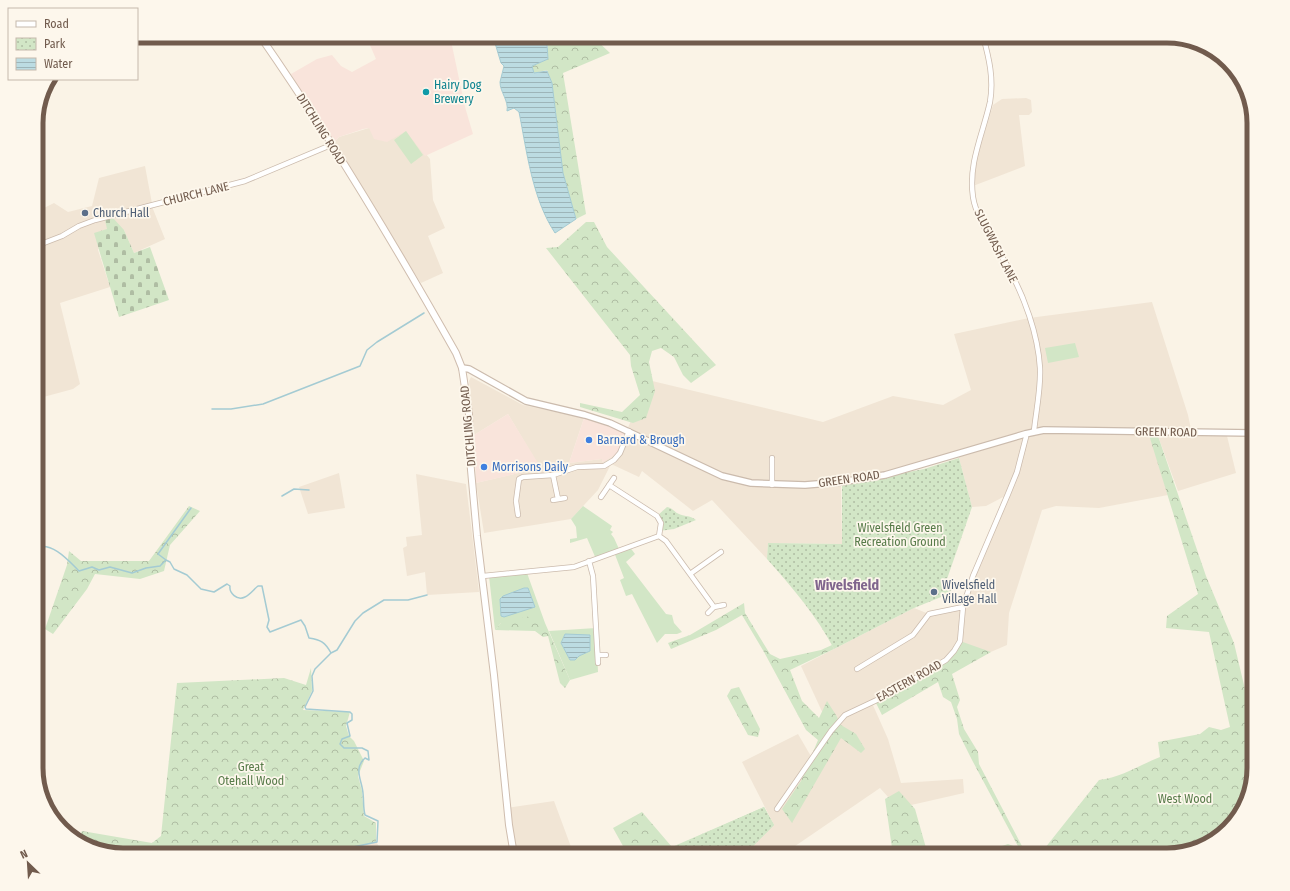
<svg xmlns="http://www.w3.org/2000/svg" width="1290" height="891" font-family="'Fira Sans Condensed',sans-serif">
<defs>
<pattern id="forest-crowns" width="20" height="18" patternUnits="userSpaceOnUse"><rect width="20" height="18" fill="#d2e6c6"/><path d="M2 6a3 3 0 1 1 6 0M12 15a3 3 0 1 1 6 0" fill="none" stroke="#afbda3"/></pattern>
<pattern id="cemetery-stones" width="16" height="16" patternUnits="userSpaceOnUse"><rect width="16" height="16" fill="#d2e6c6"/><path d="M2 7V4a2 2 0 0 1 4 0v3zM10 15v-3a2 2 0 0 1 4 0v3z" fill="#afbda3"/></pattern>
<pattern id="park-dots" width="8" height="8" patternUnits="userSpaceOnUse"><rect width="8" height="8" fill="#d2e6c6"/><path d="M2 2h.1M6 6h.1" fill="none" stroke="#afbda3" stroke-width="1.8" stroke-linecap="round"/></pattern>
<pattern id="water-rules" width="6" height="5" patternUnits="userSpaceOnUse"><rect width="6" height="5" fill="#bcdce2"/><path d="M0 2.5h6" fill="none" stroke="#9db5b9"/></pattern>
</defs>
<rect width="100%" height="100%" fill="#faf3e6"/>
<!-- residential -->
<path fill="#f1e5d5" d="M 1026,98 L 1031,100 L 1032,112 L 1029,115 L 1019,115 L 1025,166 L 973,186 L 975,164 L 993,105 L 1002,99 Z
M 369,128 L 407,131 L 430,159 L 433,200 L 445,228 L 428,236 L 443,273 L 421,283 L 331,145 L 339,137 Z
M 145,166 L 153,209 L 165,239 L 134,253 L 124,230 L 107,229 L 98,250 L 110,287 L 60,303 L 80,384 L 73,389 L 36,399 L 36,212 L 54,203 L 68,212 L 92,206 L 99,178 Z
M 1152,302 L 1188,415 L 1192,434 L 1227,436 L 1236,473 L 1178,491 L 1158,436 L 1150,435 L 1168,495 L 1099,508 L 1056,506 L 1042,510 L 1009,613 L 1007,645 L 872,703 L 888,739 L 901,783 L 963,779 L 964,793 L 898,808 L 880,788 L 782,855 L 749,855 L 752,847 L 774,825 L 742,762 L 798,734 L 812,758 L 831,731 L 801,666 L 914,608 L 929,614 L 963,607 L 1007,495 L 986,506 L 972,507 L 958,454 L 898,472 L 841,483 L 842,544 L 768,543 L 767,559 L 712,500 L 693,511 L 642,471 L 639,477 L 611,464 L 598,490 L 571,519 L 484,533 L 476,483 L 540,468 L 508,414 L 474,435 L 469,381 L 471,377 L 523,405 L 584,418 L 569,463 L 602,459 L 602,462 L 617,454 L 648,380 L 823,422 L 893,396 L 943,405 L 971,390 L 954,334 L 1029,318 Z
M 339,473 L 345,508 L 308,514 L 299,487 Z
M 416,474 L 466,484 L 479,592 L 427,595 L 425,572 L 407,576 L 403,548 L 407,546 L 406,537 L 422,535 Z
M 554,801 L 574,855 L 514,855 L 507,808 Z
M 376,842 L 385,855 L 351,855 L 351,849 Z"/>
<!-- commercial -->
<path fill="#f9e4db" d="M 366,36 L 450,36 L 465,107 L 473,134 L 425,156 L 406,131 L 387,142 L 374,139 L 369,128 L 363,129 L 339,137 L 331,145 L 291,74 L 317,59 L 332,55 L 341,66 L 352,72 L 376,59 Z
M 508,414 L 541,468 L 476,483 L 474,435 Z
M 584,418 L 625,432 L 617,454 L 605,461 L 602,462 L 602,459 L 569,463 Z"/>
<!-- green -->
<path fill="#d2e6c6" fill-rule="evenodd" d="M 406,131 L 423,155 L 411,164 L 394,140 Z
M 1075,343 L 1079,357 L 1048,363 L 1045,348 Z
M 583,506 L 612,526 L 610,530 L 613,532 L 611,534 L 614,538 L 619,549 L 629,546 L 635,554 L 626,562 L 666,614 L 672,615 L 674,623 L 682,632 L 677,634 L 665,634 L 657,643 L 632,594 L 626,596 L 620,580 L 624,578 L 614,552 L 596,559 L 587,538 L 570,543 L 570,539 L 577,538 L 576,527 L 571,519 Z
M 527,573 L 545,623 L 501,623 L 495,630 L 489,576 Z
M 596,628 L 598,672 L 570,680 L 549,631 ZM 565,634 L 590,651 L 579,656 L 575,660 L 570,660 L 561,643 Z"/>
<!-- forest -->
<path fill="url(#forest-crowns)" d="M 545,36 L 592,36 L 610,53 L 563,73 L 586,214 L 576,219 L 563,173 L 552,83 L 547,70 L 534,73 L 532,66 L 548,59 L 548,40 Z
M 586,222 L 594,222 L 607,247 L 716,365 L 691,383 L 683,375 L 674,357 L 661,348 L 652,351 L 649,362 L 655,391 L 646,418 L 633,423 L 580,407 L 580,403 L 622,412 L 640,395 L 631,366 L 630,355 L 546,248 L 558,247 Z
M 1149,435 L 1158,436 L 1206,576 L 1234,643 L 1254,727 L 1254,768 L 1239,816 L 1210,843 L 1167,855 L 987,855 L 996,848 L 1008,844 L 1019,848 L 972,760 L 959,734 L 957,719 L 951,702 L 943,697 L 938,682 L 882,715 L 875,701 L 946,660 L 960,641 L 991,652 L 952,674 L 960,700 L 957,707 L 964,729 L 978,752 L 979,764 L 1023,848 L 1029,847 L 1041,853 L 1099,780 C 1120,778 1140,765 1160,757 L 1158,742 L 1200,734 L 1209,727 L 1221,730 L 1230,727 L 1209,632 L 1166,628 L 1167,616 L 1198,594 Z
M 189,506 L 200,511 L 170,545 L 164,571 L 140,579 L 95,574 L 87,589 L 53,634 L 45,629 L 67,565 L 69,551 L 81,561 L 149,561 Z
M 744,603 L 745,613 L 770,654 L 780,659 L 821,650 L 832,645 L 834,649 L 790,670 L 802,701 L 819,718 L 827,701 L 836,715 L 841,725 L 856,734 L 865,749 L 861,753 L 841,738 L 792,823 L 782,809 L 801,781 L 818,740 L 806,730 L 764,652 L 742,615 L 716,630 L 671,649 L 668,643 L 690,635 Z
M 535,615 L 539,622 L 545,623 L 570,680 L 565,688 L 560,683 L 548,636 L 543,637 L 535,631 L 495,630 L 501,623 Z
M 311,668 L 312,691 L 303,710 L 350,712 L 346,726 L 349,736 L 354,741 L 364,761 L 358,776 L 362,791 L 364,816 L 376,823 L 376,842 L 351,849 L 351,855 L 124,855 L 77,841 L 82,831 L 152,843 L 161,836 L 177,683 L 284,678 L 306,685 Z
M 739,687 L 760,729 L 758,737 L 748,735 L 727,696 L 731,689 Z
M 899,791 L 915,809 L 928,855 L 893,855 L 885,799 Z
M 764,807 L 774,825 L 752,847 L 749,855 L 628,855 L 613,828 L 642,812 L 672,847 Z"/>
<!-- cemetery -->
<path fill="url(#cemetery-stones)" d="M 113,218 L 124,230 L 134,253 L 150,247 L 169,300 L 119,317 L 94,233 L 107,229 L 105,220 Z"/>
<!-- park -->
<path fill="url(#park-dots)" d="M 959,458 L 972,507 L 947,579 L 953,589 L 946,595 L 914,608 L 834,649 C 817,616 791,586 767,559 L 768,543 L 842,544 L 842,485 L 924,469 Z
M 667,507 C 673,508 674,512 679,514 C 686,517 690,515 696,520 L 674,529 L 659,531 L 661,523 L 657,516 Z
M 764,807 L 774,825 L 752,847 L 749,855 L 656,855 Z"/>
<!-- water -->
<path fill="url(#water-rules)" stroke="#a4cbd3" d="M 496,36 L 542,36 L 547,44 L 548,59 L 532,66 L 534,73 L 547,71 L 552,83 L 563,173 L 576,219 L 555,233 C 532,198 527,152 519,112 L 514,108 L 507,111 C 509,101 500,92 500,82 C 501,77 503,71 504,66 L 501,63 L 495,43 Z
M 524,588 L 528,588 L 535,607 L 504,617 L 501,616 L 500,599 L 503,596 Z
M 565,634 L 590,635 L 590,651 L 579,656 L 575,660 L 570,660 L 561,643 Z"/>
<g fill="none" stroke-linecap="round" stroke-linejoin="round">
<!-- stream -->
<path stroke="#a4cbd3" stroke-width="1.5" d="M 212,409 L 231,409 L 263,404 L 360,366 L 367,350 L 377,342 L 424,313
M 282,496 L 294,489 L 309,490
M 36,548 C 52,541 69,561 79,571 L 92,567 L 99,570 L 110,567 L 132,573 L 146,568 L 160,566 L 166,560 L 170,562 L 174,569 L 187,575 L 201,589 L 214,592 L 227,584 L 230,586 C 229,593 237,601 245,597 C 250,595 254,589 258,586 L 262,586 L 269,620 L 267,627 L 270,632 L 301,620 L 305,626 L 309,638 C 321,640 325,642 331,653
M 166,560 L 158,554 L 191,508
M 1025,850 L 1030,855
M 352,855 L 351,849 L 353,847 L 377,842 L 378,821 L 365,815 C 363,808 364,801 363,793 C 362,780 353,769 365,758 L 369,760 L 368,751 L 362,748 L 344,748 L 340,744 L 342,739 L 350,736 L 347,723 L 352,720 L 352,714 L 350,712 L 306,709 L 305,707 L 313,691 L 312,676 L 315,669 L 331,653 L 337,650 L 355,621 L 363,613 L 384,600 L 408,600 L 427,595"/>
<!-- minor casing -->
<g stroke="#cbbbad" stroke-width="6">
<path id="minor" d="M 983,36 C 989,58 994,79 990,102 C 983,134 968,163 973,197 C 976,219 997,247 1008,267 C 1024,296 1038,334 1040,368 C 1041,389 1036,411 1034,431
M 36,246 L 62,236 L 79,226 L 95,220 L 245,181 L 331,145
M 772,458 L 772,485
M 553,475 L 558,499
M 609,485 L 657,516 L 661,523 L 659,536 L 666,541 L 714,607
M 601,497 L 614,478
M 553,500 L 565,498
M 518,515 L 516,501 L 519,479 L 523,477 L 553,475 L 577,467 L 604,466 L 614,460 L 620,453 L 629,431
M 589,561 L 593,576 L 598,663
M 690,574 L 721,552
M 483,576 L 574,567 L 659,536
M 708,613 L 714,607 L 724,605
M 598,655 L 606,655
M 857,669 L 913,635 L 929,614 L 963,607
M 777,809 L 831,731 L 845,715 L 879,699 L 926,672 L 946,660 L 954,651 L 960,641 L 963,607 L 973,576 L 1008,494 L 1017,472 L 1026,437 L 1025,434"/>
</g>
<!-- tertiary casing -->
<g stroke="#cbbbad" stroke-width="8">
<path id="tertiary" d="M 462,368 L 469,369 L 526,401 L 585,415 L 610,423 L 722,476 L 751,483 L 805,485 L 841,482 L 885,475 L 1025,434 L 1044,430 L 1254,433"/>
</g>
<!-- secondary casing -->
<g stroke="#cfbdae" stroke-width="8">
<path id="secondary" d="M 260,36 C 331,138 395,245 456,353 L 462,368 L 469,414 L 470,459 L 477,536 L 494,675 L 509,825 L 514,855"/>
</g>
<!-- minor -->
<use href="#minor" stroke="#fff" stroke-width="4.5"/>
<!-- tertiary -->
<use href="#tertiary" stroke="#fff" stroke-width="5.5"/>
<!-- secondary -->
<use href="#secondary" stroke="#fff" stroke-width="6"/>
</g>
<!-- markers -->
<circle fill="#0f9aa8" stroke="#fdf7ec" stroke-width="1.5" cx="426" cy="92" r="4"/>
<g fill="#5c6f8a" stroke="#fdf7ec" stroke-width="1.5">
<circle cx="85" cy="213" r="4"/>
<circle cx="934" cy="592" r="4"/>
</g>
<g fill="#3f7fe0" stroke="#fdf7ec" stroke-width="1.5">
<circle cx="589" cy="440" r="4"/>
<circle cx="484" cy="467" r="4"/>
</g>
<g text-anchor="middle" stroke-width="3.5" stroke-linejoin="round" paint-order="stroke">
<!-- culture labels -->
<g font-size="12" fill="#0d838f" stroke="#fdf7ec" text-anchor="start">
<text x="434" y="89">Hairy Dog<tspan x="434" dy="14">Brewery</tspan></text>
</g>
<!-- street labels -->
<g font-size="12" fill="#715b4d" stroke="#fdf7ec">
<text transform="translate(321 129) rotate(58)" y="4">DITCHLING ROAD</text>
<text transform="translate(196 194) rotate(-14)" y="4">CHURCH LANE</text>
<text transform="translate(996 246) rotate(63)" y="4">SLUGWASH LANE</text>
<text transform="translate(468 426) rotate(-95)" y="4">DITCHLING ROAD</text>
<text transform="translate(1166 432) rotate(1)" y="4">GREEN ROAD</text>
<text transform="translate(849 479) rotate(-8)" y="4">GREEN ROAD</text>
<text transform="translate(909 681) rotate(-29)" y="4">EASTERN ROAD</text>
</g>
<!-- service labels -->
<g font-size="12" fill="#4e5e75" stroke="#fdf7ec" text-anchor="start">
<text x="93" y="217">Church Hall</text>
<text x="942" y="589">Wivelsfield<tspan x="942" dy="14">Village Hall</tspan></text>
</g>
<!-- shop labels -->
<g font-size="12" fill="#366cbe" stroke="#fdf7ec" text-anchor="start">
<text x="597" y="444">Barnard &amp; Brough</text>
<text x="492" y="471">Morrisons Daily</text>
</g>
<!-- park labels -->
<g font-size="12" fill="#577b49" stroke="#fdf7ec">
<text x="900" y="532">Wivelsfield Green<tspan x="900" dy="14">Recreation Ground</tspan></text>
<text x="251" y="771">Great<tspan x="251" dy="14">Otehall Wood</tspan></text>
<text x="1185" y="803">West Wood</text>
</g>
<!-- quarter labels -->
<g font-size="14" font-weight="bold" fill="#80658d" stroke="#fdf7ec">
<text x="847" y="590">Wivelsfield</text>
</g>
</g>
<!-- crop -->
<path d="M0 0H1290V891H0ZM123 43H1167A80 80 0 0 1 1247 123V768A80 80 0 0 1 1167 848H123A80 80 0 0 1 43 768V123A80 80 0 0 1 123 43Z" fill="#fdf7ec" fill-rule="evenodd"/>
<path fill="none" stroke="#715b4d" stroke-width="5" d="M123 43H1167A80 80 0 0 1 1247 123V768A80 80 0 0 1 1167 848H123A80 80 0 0 1 43 768V123A80 80 0 0 1 123 43Z"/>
<!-- legend -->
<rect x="8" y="8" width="130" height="72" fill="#fdf7ec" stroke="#c5b9ac"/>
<rect x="16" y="21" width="20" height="6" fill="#ffffff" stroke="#c5b9ac"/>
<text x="44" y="28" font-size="12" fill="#715b4d">Road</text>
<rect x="16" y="38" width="20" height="12" fill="url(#park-dots)" stroke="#c5b9ac"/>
<text x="44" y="48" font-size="12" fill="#715b4d">Park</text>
<rect x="16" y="58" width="20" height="12" fill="url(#water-rules)" stroke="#c5b9ac"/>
<text x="44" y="68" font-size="12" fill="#715b4d">Water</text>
<!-- north arrow -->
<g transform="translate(28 863) rotate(335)" stroke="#fdf7ec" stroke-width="3" paint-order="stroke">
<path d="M0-3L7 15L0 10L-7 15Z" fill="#715b4d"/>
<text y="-6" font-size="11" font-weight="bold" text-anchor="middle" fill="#715b4d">N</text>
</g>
</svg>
